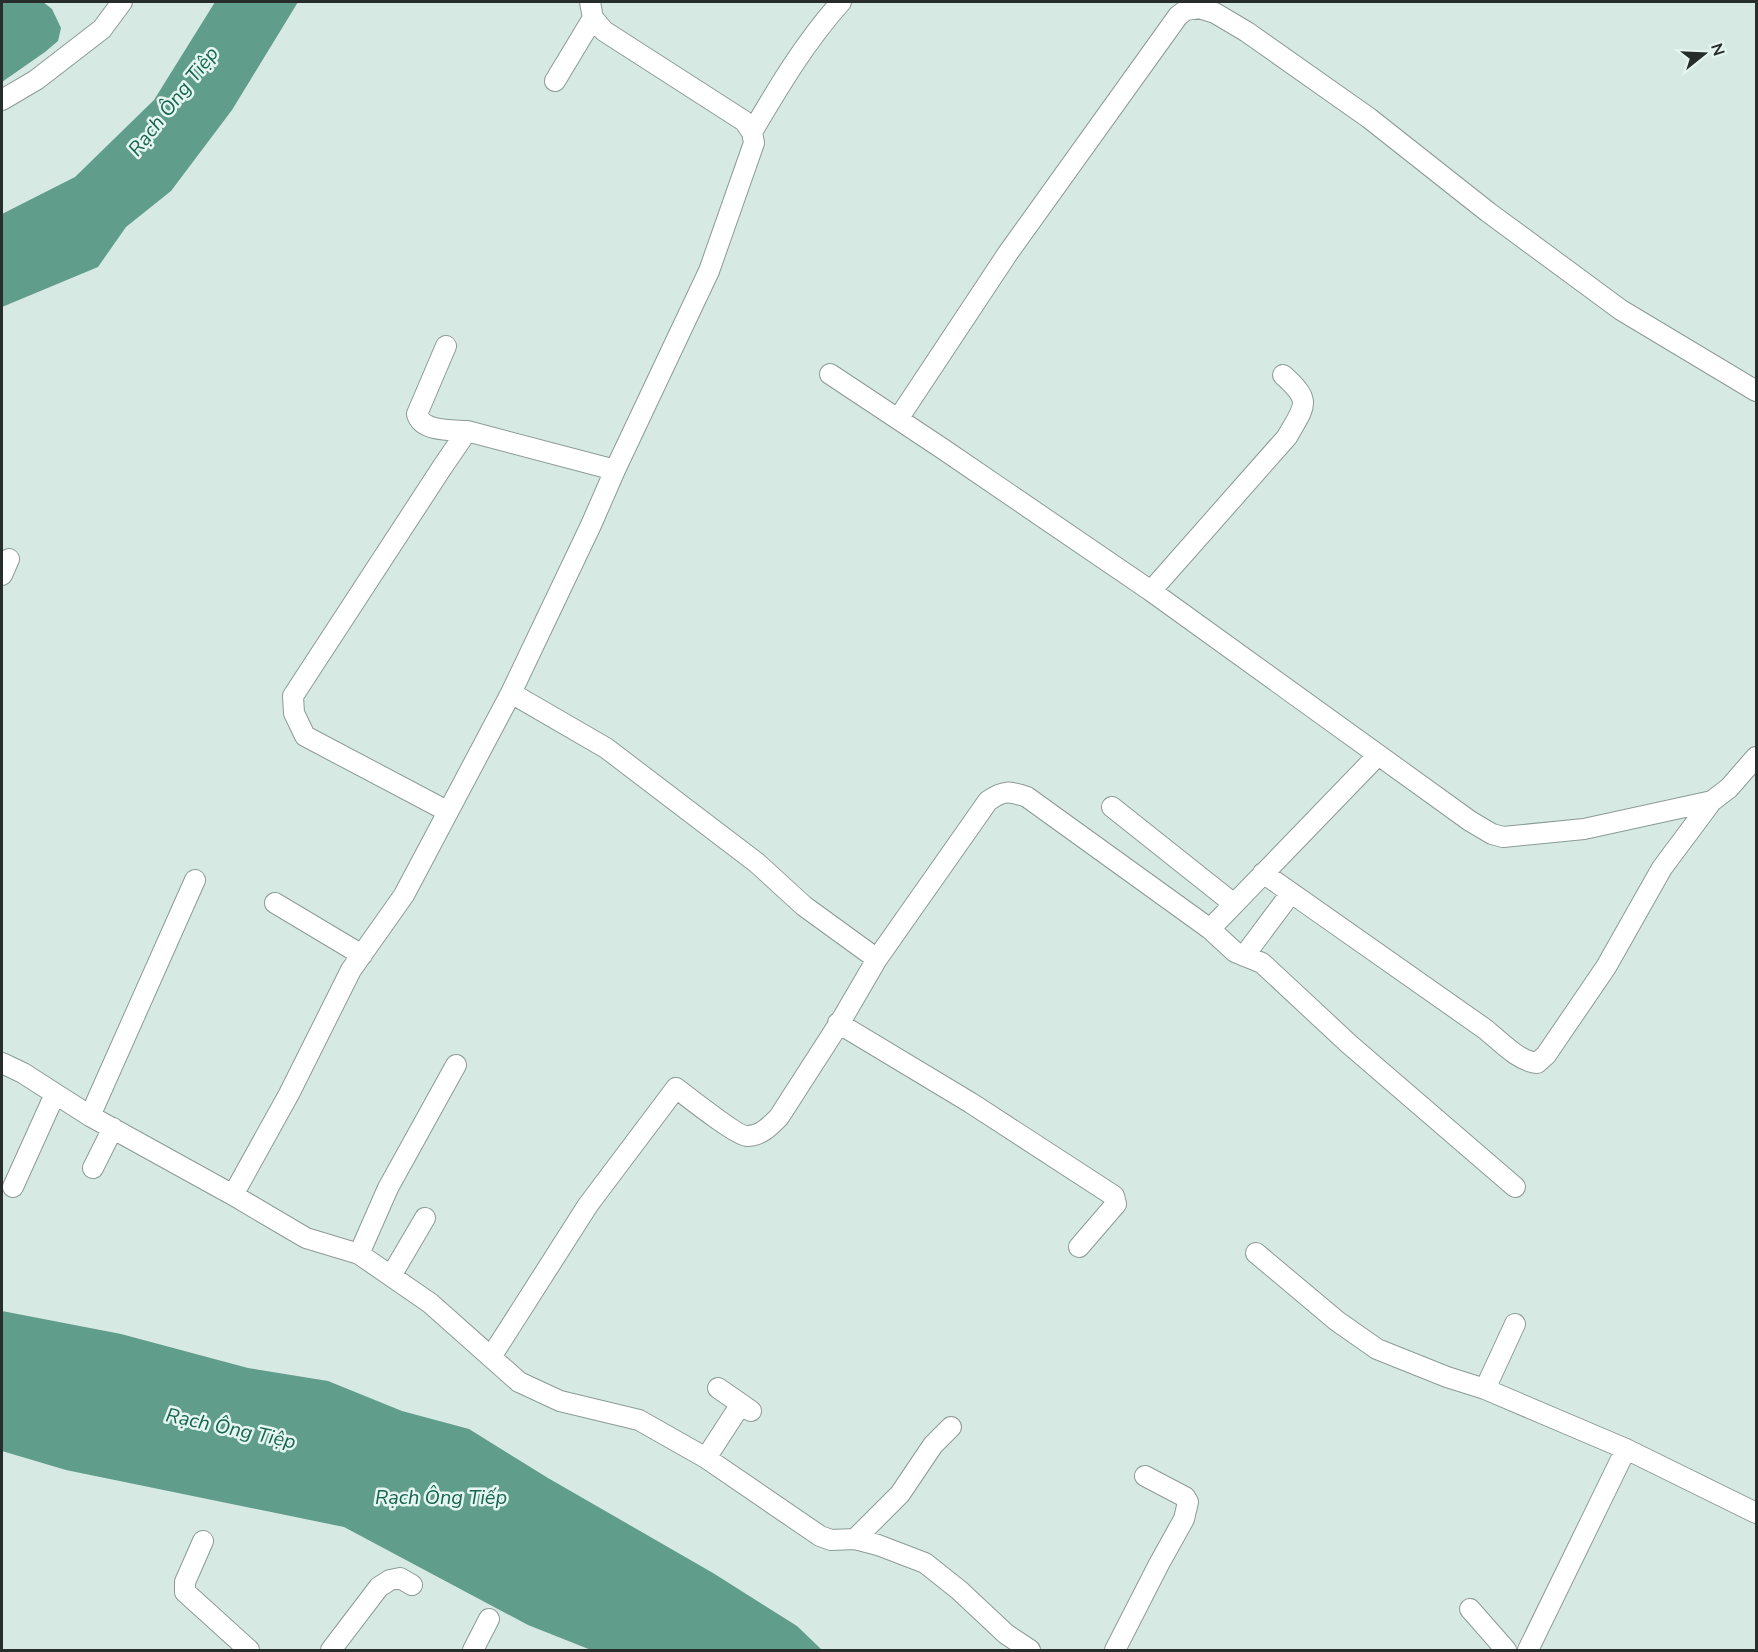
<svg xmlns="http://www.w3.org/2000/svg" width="1758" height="1652" font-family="'Nunito Sans',sans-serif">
<rect width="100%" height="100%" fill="#d7e9e3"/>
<!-- water -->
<path fill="#609d8a" d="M 2,2 L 43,2 L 52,9 L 61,28 L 58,41 L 45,52 L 2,82 Z
M 215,2 L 298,2 L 232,110 L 171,191 L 126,227 L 98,267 L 2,307 L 2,214 L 75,177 L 154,100 Z
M 2,1311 L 121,1334 L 248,1368 L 328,1381 L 402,1411 L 469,1429 L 548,1478 L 713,1573 L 797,1626 L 822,1650 L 591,1650 L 528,1625 L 344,1527 L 66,1470 L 2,1451 Z"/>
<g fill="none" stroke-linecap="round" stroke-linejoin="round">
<!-- minor casing -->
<g stroke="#8b9b95" stroke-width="22">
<path id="minor" d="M 555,81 L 593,18
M 2,100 L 36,80 L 102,29 L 122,2
M 752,132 C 779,86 806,41 841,2
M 446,346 L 417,414 C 422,432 451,430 467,431
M 830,374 L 943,449 L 1151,591 L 1470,821 L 1492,834 L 1503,837 L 1584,829 L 1712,801
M 898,419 L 1008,253 L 1178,16 L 1186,10 L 1199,8 L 1215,13 L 1247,32 L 1369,118 L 1488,212 L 1621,310 L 1756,391
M 2,575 L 9,559
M 1151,591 L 1287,437 C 1305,405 1313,402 1283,375
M 511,693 L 606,748 L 757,863 L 804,906 L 877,959
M 1112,807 L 1234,904
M 447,811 L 305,736 L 294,713 L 293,696 L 443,466 L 467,431 L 615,470
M 1263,873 L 1485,1029 C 1500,1041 1518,1061 1537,1063 L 1546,1055 L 1606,967 L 1662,868 L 1712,801 L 1729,788 L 1756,757
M 275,903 L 362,955
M 1210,929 L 1378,755
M 1244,956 L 1291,893
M 838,1023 L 971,1103 L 1114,1196 L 1116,1204 L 1079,1247
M 2,1063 L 23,1073 L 90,1116 L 233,1195 L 306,1238 L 359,1254 L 430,1303 L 519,1382 L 560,1401 L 639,1420 L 706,1458 L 820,1536 L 831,1540 L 855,1539 L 878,1545 L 925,1563 L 959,1590 L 1006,1634 L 1030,1650
M 90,1116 L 195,880
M 93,1168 L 113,1128
M 13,1187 L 55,1094
M 233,1195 L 289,1094 L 351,970 L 404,895 L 511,693 L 591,525 L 615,470 L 709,271 L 754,143 L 752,132 L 744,121 L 604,31 L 593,18 L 590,2
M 1256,1253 L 1337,1321 L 1377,1349 L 1447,1377 L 1485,1389 L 1626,1449
M 359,1254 L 388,1188 L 456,1065
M 391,1276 L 425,1218
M 491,1357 L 588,1205 L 676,1088 C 688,1097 737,1136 747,1136 C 761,1136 770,1126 779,1117 L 842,1019 L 877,959 L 988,801 C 1004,790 1009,791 1027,797 L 1210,929 L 1235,952 L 1262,963 L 1349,1044 L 1515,1187
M 718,1388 L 741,1404
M 1485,1389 L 1515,1324
M 706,1458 L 741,1404 L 751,1411
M 855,1539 L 900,1494 L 933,1445 L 951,1427
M 203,1541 L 185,1582 L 185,1592 L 249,1650
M 1470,1609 L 1506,1650
M 331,1650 L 379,1587 L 390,1580 L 400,1578 L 412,1585
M 473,1650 L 489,1619
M 1115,1650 L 1159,1564 L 1184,1519 L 1188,1502 L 1185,1497 L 1145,1476
M 1528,1650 L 1626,1449 L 1756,1513"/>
</g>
<!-- minor -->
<use href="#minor" stroke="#fff" stroke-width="20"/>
</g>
<g text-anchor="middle" stroke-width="5" stroke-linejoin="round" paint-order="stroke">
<!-- water labels -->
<g font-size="20" font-style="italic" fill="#166552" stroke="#e5f6f0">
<text transform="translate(173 101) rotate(-52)" y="7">Rạch Ông Tiệp</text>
<text transform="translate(231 1428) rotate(12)" y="7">Rạch Ông Tiệp</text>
<text x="441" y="1504">Rạch Ông Tiếp</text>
</g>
</g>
<!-- border -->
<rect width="1758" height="1652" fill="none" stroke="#262d2b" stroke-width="6"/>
<!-- north arrow -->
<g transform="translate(1704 54) rotate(72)" stroke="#e5f6f0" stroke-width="4.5" paint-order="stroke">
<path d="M0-4.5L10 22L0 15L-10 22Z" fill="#262d2b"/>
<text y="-9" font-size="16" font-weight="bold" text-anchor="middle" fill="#262d2b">N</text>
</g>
</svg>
